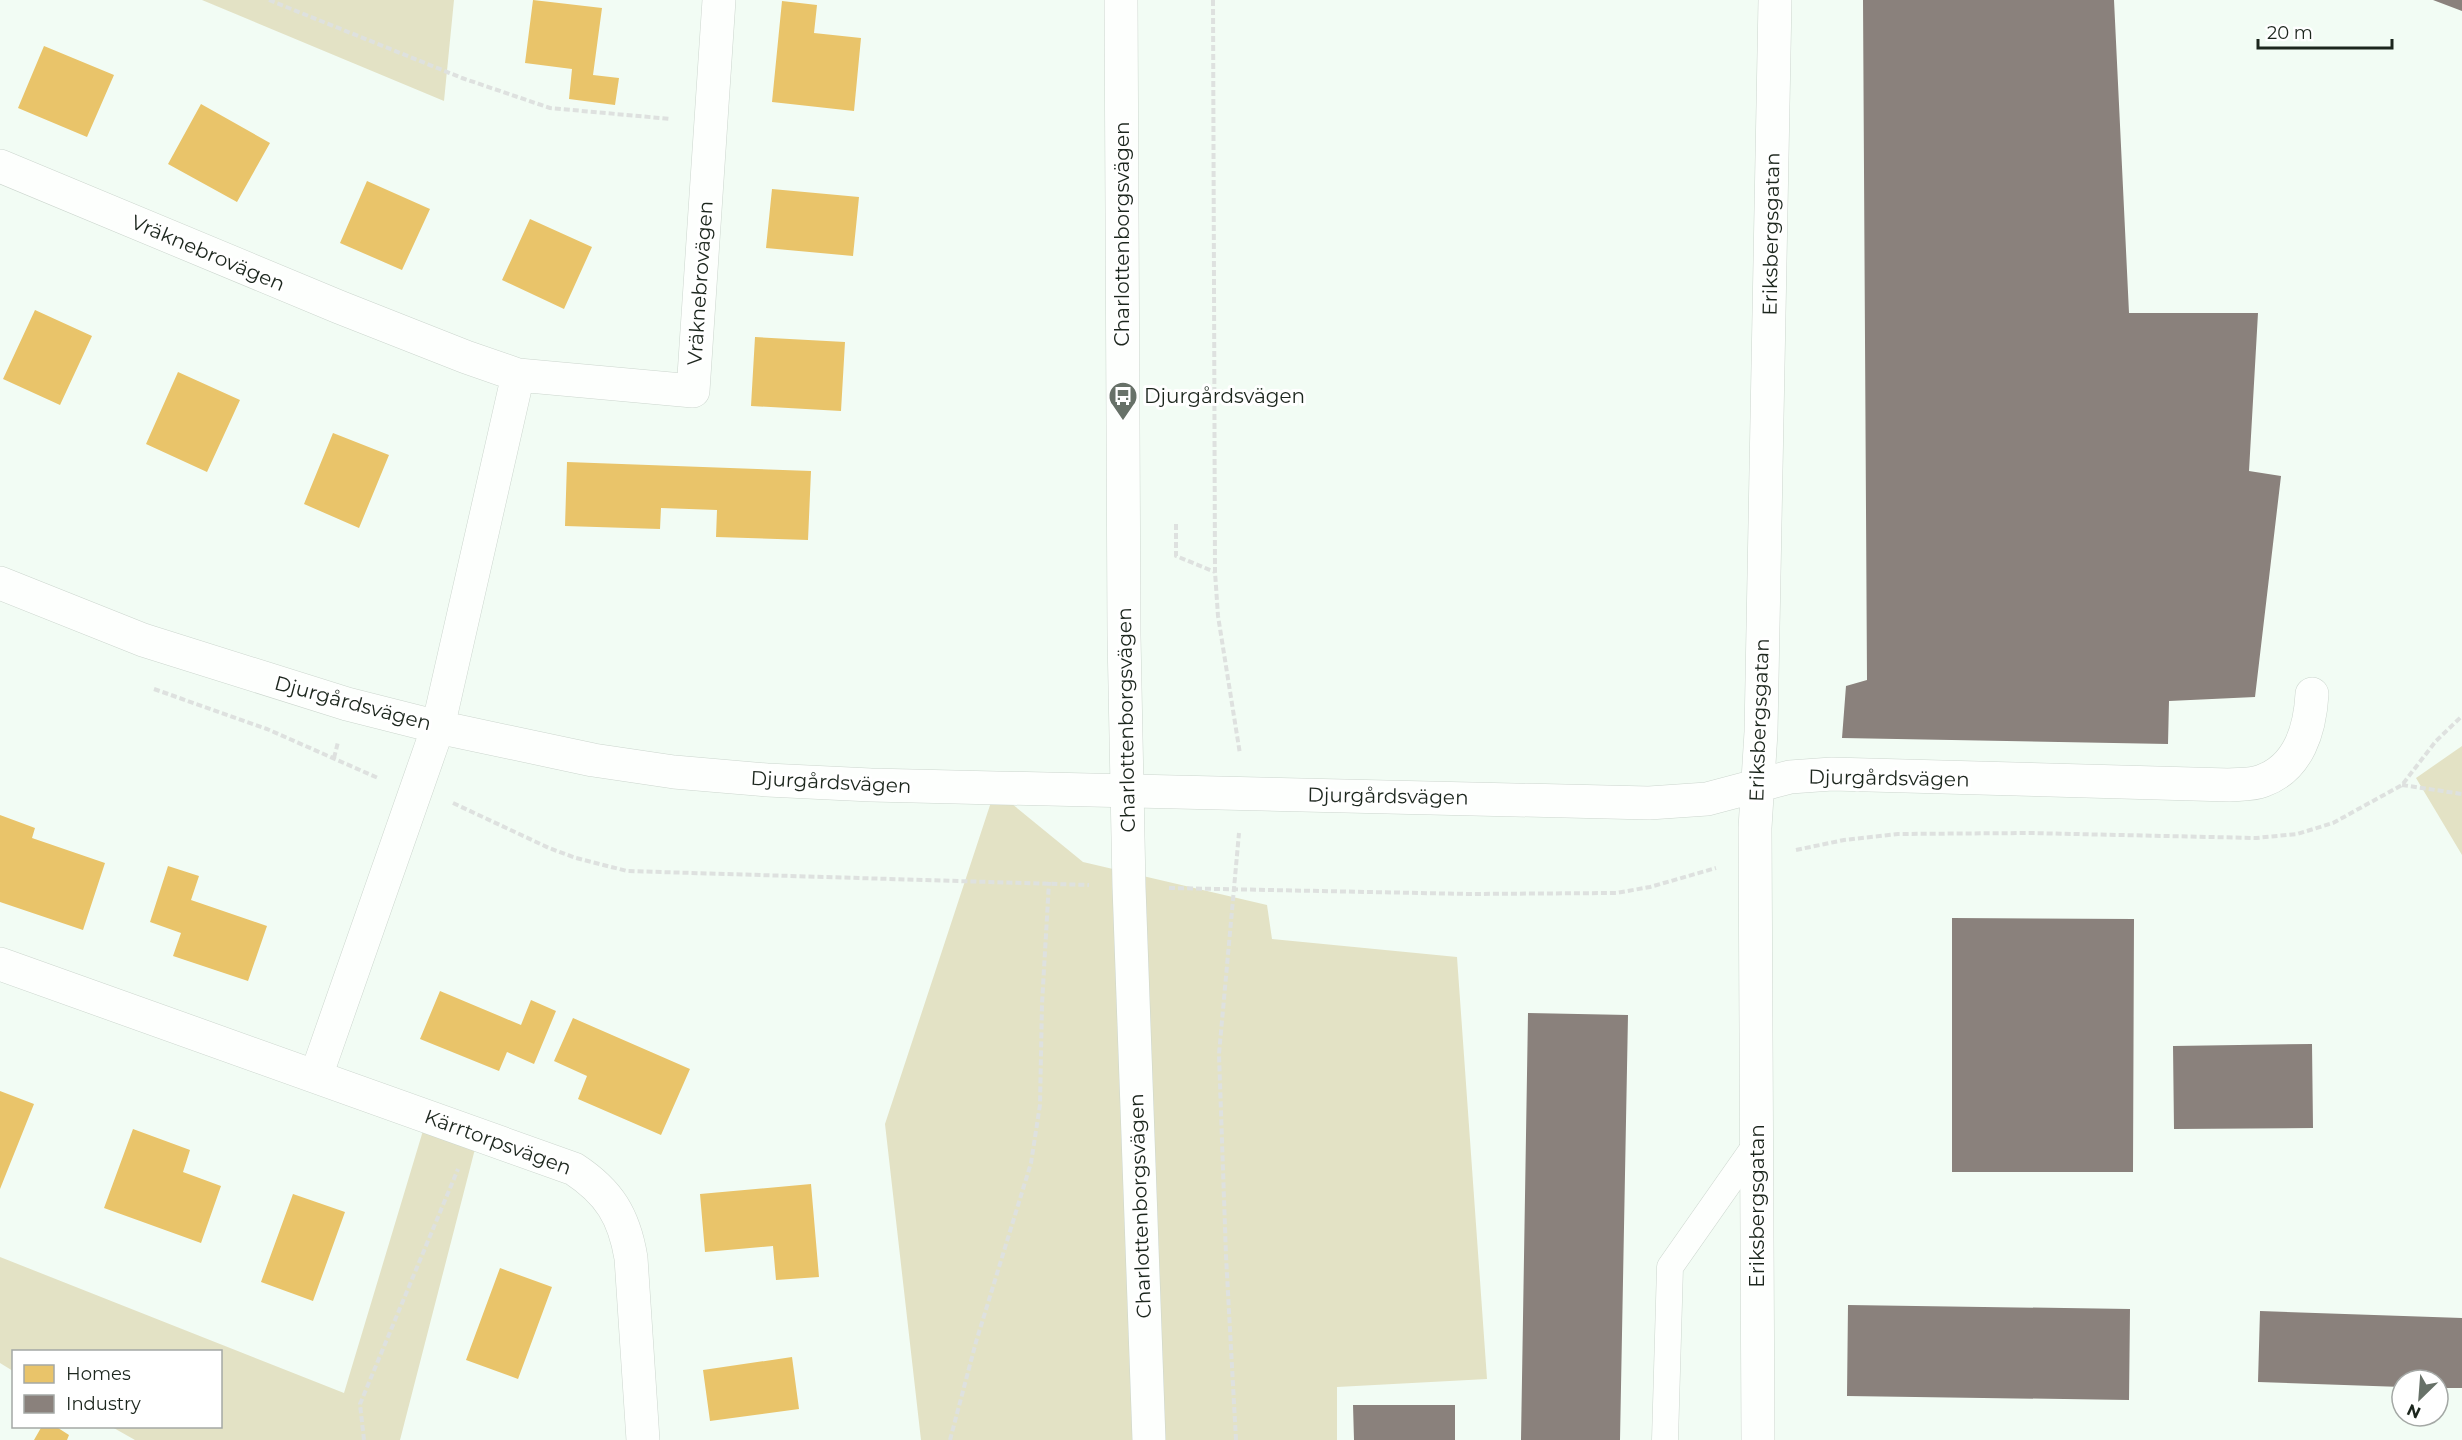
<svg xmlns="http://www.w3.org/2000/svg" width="2462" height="1440" font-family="Montserrat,sans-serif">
<rect width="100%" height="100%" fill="#f2fcf4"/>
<!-- green -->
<path fill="#e3e2c5" d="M 202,0 L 454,0 L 444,101 Z
M 2462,746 L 2462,855 L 2416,778 Z
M 995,790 L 1083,862 L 1267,905 L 1272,939 L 1457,957 L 1487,1379 L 1337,1387 L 1337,1440 L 921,1440 L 885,1124 Z
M 425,1124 L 476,1145 L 400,1440 L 135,1440 L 112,1427 L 220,1426 L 220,1352 L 14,1352 L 13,1371 L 0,1363 L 0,1257 L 344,1393 Z"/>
<!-- homes -->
<path fill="#e9c46a" d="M 533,0 L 602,8 L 593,75 L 619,78 L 615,105 L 569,99 L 572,69 L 525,63 Z
M 782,1 L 817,5 L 814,33 L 861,38 L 854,111 L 772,102 Z
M 44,46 L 114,75 L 87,137 L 18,108 Z
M 201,104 L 270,143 L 237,202 L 168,164 Z
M 367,181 L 430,209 L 402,270 L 340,243 Z
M 772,189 L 859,197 L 853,256 L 766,248 Z
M 530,219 L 592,247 L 564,309 L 502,280 Z
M 35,310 L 92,336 L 60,405 L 3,379 Z
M 755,337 L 845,342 L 841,411 L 751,406 Z
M 178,372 L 240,400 L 207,472 L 146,444 Z
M 333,433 L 389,455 L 359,528 L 304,504 Z
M 567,462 L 811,471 L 808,540 L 716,537 L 717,510 L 661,508 L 660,529 L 565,526 Z
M 0,815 L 35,828 L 32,838 L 105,863 L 83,930 L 0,902 Z
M 168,866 L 199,876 L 191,900 L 267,926 L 248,981 L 173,956 L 181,933 L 150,922 Z
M 440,991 L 521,1025 L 531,1000 L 556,1011 L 534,1064 L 507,1052 L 499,1071 L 420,1039 Z
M 573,1018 L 690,1069 L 661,1135 L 578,1099 L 587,1076 L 554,1061 Z
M 0,1091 L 34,1104 L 0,1189 Z
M 133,1129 L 190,1150 L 183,1172 L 221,1186 L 201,1243 L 104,1208 Z
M 811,1184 L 819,1277 L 776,1280 L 773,1246 L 705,1252 L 700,1194 Z
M 293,1194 L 345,1212 L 313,1301 L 261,1282 Z
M 500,1268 L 552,1287 L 518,1379 L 466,1360 Z
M 792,1357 L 799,1409 L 710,1421 L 703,1370 Z
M 42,1426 L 55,1426 L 69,1435 L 67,1440 L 34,1440 Z"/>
<!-- industry -->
<path fill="#8a817c" d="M 1863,0 L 2114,0 L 2129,313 L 2258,313 L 2249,471 L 2281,476 L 2255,697 L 2169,701 L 2168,744 L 1842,738 L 1846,686 L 1867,680 Z
M 2433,0 L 2462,0 L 2462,11 Z
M 1952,918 L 2134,919 L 2133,1172 L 1952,1172 Z
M 1528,1013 L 1628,1015 L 1620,1440 L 1521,1440 Z
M 2312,1044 L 2313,1128 L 2174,1129 L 2173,1046 Z
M 1848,1305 L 2130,1309 L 2129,1400 L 1847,1396 Z
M 2260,1311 L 2462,1318 L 2462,1388 L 2438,1388 L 2438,1380 L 2402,1380 L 2402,1387 L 2258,1382 Z
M 1353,1405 L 1455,1405 L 1455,1440 L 1354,1440 Z"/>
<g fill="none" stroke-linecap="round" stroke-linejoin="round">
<!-- service casing -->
<g stroke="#ccd6ce" stroke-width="27">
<path id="service" d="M 1665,1440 L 1670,1267 L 1757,1143"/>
</g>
<!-- minor casing -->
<g stroke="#ccd6ce" stroke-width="34">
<path id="minor" d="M 0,166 L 339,307 L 466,357 L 518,375 L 693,391 L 719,0
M 0,583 L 143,640 L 347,704 L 438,727 L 593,760 L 674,772 L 767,780 L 871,785 L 1649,803 L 1707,799 L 1790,777 L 1832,774 L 2229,785 C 2239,784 2252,785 2262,781 C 2299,768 2310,729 2312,694
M 0,964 L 574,1169 C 609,1192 624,1216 631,1258 L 643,1440
M 316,1076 L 438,727 L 518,375
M 1758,1440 L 1755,828 L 1761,732 L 1775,0"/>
</g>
<!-- secondary casing -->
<g stroke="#ccd6ce" stroke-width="34">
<path id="secondary" d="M 1121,0 L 1124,636 L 1129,887 L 1149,1440"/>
</g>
<!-- path -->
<path stroke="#dee1df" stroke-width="4" stroke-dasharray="6 3" stroke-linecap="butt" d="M 269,0 L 462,78 L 550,108 L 671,119
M 1213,0 L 1215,572 L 1218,616 L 1240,754
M 1176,524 L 1176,556 L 1215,572
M 154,689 L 267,729 L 378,778
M 334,758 L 338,742
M 2402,785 L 2462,794
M 453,803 L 549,848 L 576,858 L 627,871 L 1089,885
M 1796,850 L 1844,840 L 1898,834 L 2029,833 L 2256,838 L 2297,834 L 2333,823 L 2402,785 L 2436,741 L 2462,716
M 1169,888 L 1470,894 L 1616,893 L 1650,887 L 1716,868
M 364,1440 L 360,1404 L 458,1169
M 950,1440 L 976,1342 L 1031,1163 L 1040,1105 L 1042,1004 L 1049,882
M 1236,1440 L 1226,1256 L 1219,1054 L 1239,833"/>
<!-- service -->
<use href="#service" stroke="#fdfffd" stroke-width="26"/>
<!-- minor -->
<use href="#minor" stroke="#fdfffd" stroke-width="33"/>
<!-- secondary -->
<use href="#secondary" stroke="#fdfffd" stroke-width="33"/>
</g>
<!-- icons -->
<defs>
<g id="bus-pin" transform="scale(1.5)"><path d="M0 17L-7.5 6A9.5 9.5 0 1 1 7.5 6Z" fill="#677168" stroke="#fff"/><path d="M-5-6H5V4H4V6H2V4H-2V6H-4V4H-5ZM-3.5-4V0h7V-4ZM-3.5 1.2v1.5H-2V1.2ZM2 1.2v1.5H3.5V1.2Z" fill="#fff"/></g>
</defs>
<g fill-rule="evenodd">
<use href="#bus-pin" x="1123" y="396"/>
</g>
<g text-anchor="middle" stroke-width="6" stroke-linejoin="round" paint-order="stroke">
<!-- street labels -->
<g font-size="20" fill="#1c261d" stroke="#fff">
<text transform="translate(1122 234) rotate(-90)" y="7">Charlottenborgsvägen</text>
<text transform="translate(1771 234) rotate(-89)" y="7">Eriksbergsgatan</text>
<text transform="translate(208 253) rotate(23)" y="7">Vräknebrovägen</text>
<text transform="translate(700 283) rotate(-86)" y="7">Vräknebrovägen</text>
<text transform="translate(353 703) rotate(15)" y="7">Djurgårdsvägen</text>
<text transform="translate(1126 720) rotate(-91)" y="7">Charlottenborgsvägen</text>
<text transform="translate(1759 720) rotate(-88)" y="7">Eriksbergsgatan</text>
<text transform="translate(1889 778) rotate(1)" y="7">Djurgårdsvägen</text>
<text transform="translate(831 782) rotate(3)" y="7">Djurgårdsvägen</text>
<text transform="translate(1388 796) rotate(1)" y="7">Djurgårdsvägen</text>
<text transform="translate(498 1142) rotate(20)" y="7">Kärrtorpsvägen</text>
<text transform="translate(1140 1206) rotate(-92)" y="7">Charlottenborgsvägen</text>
<text transform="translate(1757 1206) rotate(-90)" y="7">Eriksbergsgatan</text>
</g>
<!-- poi labels -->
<g font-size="20" fill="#1c261d" stroke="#fff" text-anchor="start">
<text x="1144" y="403">Djurgårdsvägen</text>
</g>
</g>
<!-- legend -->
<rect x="12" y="1350" width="210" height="78" fill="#ffffff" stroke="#a4a8a5" stroke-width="1.5"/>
<rect x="24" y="1365" width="30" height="18" fill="#e9c46a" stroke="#a4a8a5" stroke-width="1.5"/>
<text x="66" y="1380" font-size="18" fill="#1c261d">Homes</text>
<rect x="24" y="1395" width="30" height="18" fill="#8a817c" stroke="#a4a8a5" stroke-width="1.5"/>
<text x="66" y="1410" font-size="18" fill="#1c261d">Industry</text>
<!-- north arrow -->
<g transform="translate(2420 1398) rotate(205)"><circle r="28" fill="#ffffff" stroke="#a4a8a5" stroke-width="1.5"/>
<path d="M0-4.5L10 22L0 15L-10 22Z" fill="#677168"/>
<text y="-9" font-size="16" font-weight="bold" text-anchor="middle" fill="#1c261d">N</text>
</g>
<!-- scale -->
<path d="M2258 39v9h134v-9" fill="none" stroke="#1c261d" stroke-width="3"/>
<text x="2267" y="39" font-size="18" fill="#1c261d" stroke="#ffffff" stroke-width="4.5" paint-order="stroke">20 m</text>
</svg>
